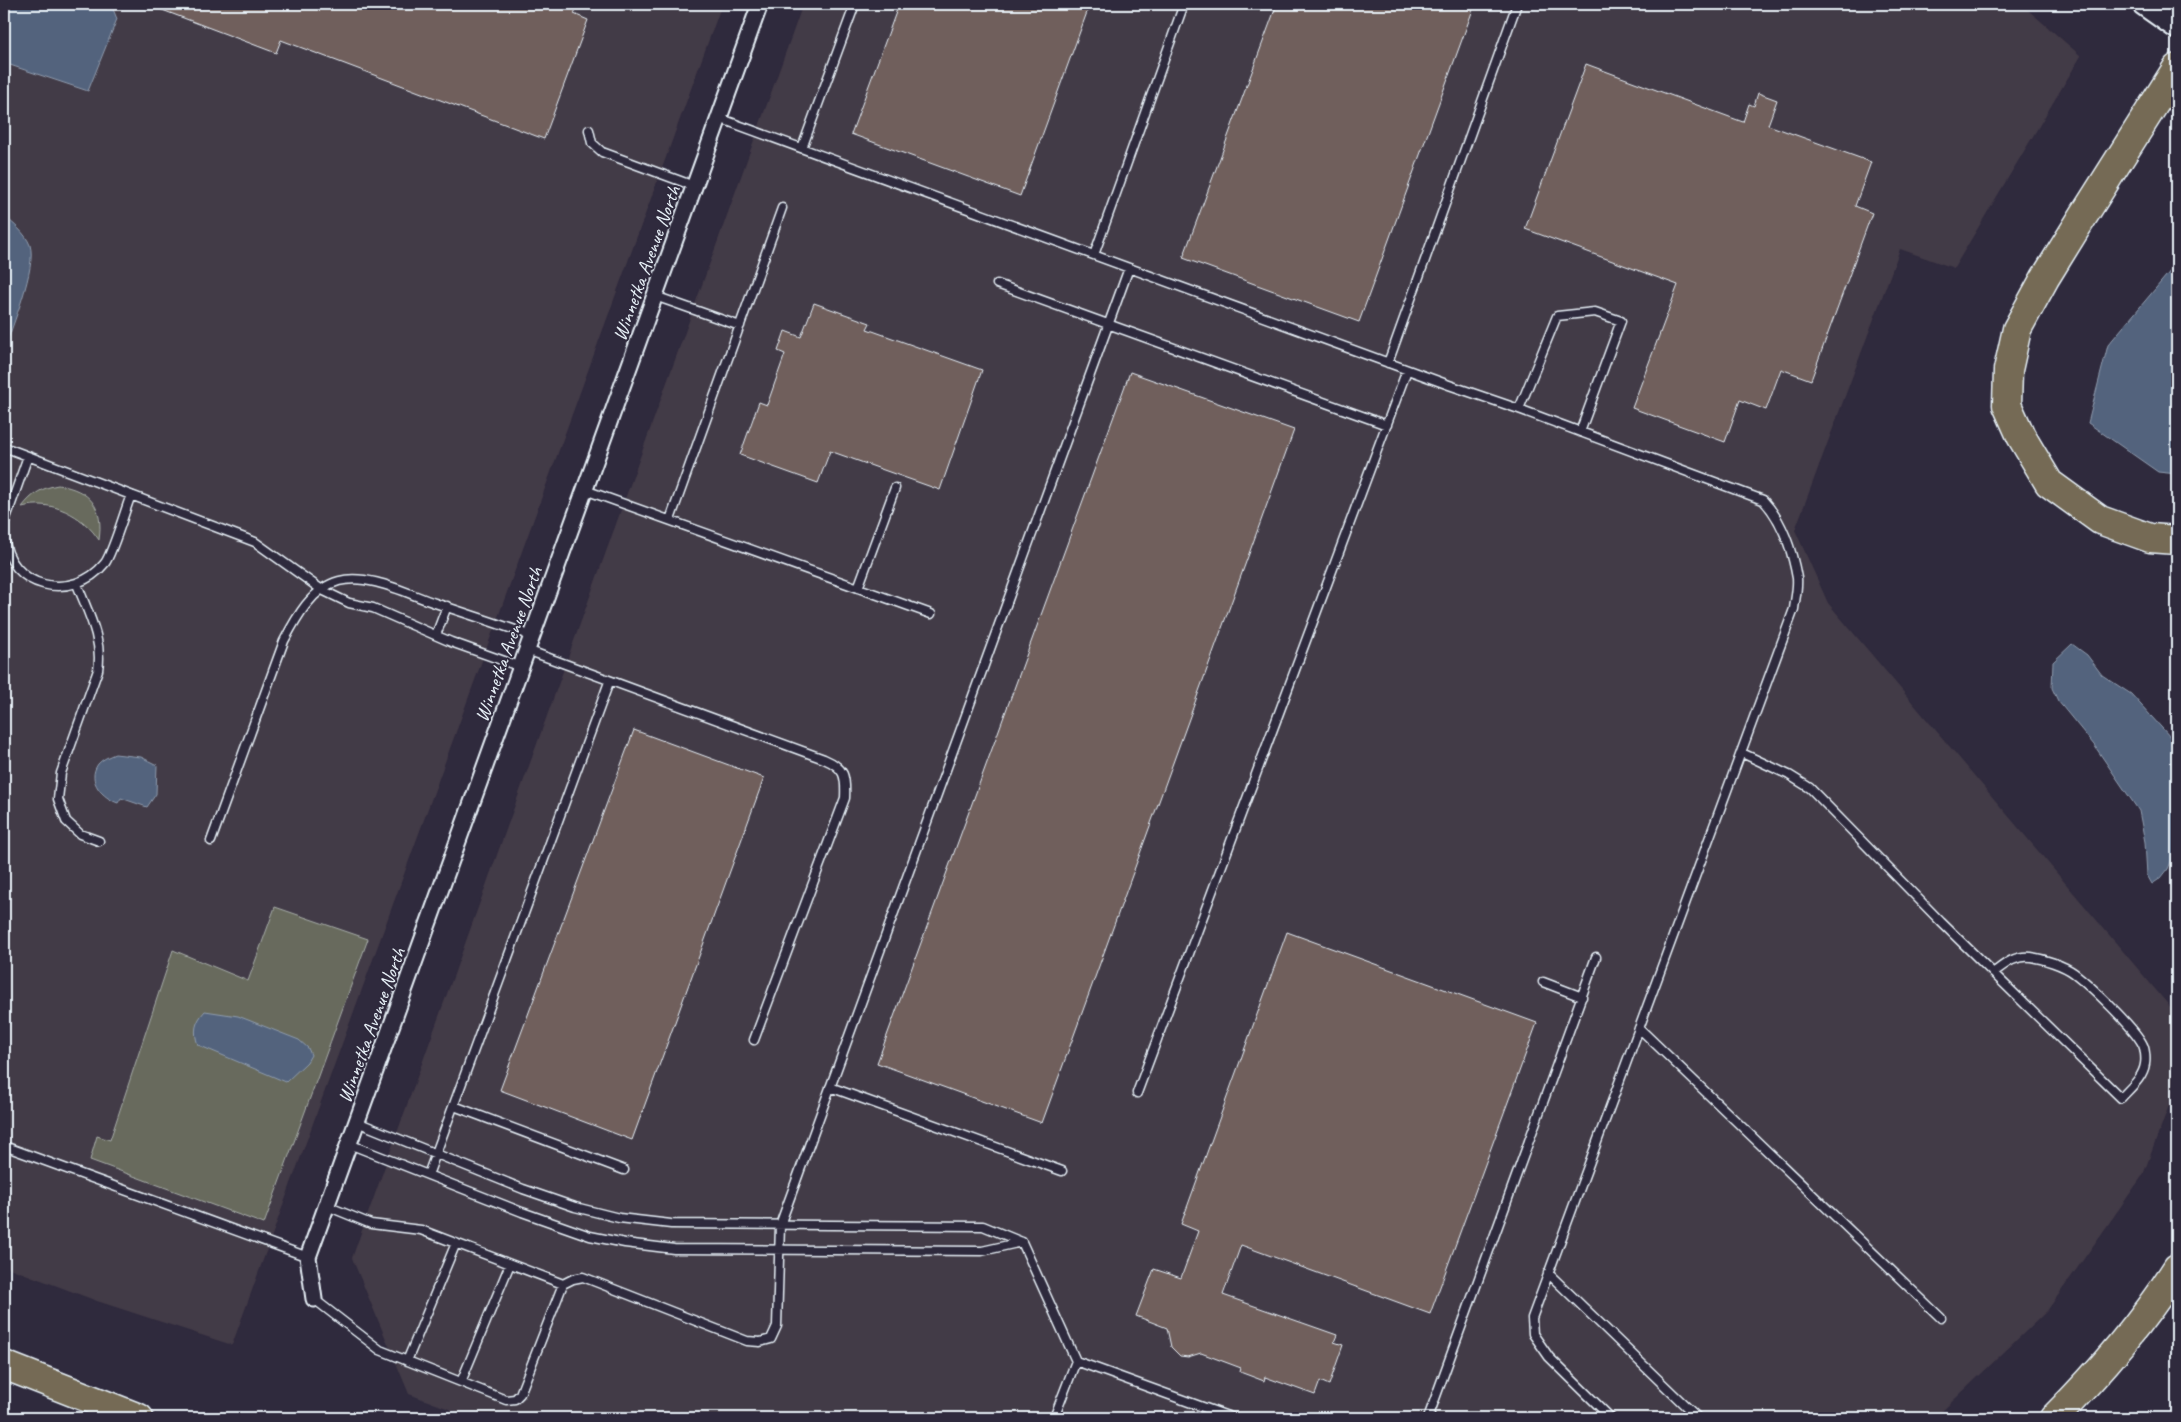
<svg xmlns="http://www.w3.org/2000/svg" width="2181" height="1422" font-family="Caveat,sans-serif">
<rect width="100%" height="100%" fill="#2f2a3d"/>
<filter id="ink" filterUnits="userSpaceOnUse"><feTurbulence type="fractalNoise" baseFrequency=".02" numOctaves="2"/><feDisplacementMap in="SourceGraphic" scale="10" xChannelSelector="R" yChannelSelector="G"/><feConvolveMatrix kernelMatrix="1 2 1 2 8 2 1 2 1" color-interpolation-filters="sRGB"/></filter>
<g filter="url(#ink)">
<!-- built -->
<path fill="#423a46" d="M 4,4 L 722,4 L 232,1345 L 97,1301 L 4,1266 Z
M 803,4 L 2021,4 L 2081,56 L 1954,268 L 1900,249 L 1795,530 L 1828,603 L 2177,1015 L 2177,1064 L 2171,1100 L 2143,1175 L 2047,1311 L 1935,1418 L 473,1418 L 409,1394 L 352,1258 Z"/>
<!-- green -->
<path fill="#676b5d" stroke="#a8aeaa" d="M 58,485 C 90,490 104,507 99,540 C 83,515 51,499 22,507 C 33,493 42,488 58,485 Z
M 275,907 L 368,939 L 264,1224 L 90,1160 L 97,1136 L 110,1140 L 173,950 L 248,981 Z"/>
<!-- water -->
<path fill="#53637d" stroke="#8f9cae" d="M 4,4 L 111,4 L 117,19 L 88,91 L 4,63 Z
M 4,216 C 13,223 26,234 30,245 C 37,267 12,327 4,350 Z
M 2177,263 L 2177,474 L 2158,472 L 2088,423 L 2108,345 Z
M 2072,644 L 2087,655 L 2102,675 L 2131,694 L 2171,738 L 2177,750 L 2177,847 L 2168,869 L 2161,878 L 2152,884 L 2147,875 L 2145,842 L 2139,811 L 2094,745 L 2058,701 L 2052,688 L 2053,662 Z
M 115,754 L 141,757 L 157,765 L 156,794 L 147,807 L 121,798 L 118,803 C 103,798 86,781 98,764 C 102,759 110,756 115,754 Z
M 205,1011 L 238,1016 L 299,1040 L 308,1048 L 311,1055 L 307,1062 L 286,1082 L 198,1045 C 193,1031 195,1022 205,1011 Z"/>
<!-- building -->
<path fill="#6f5e5c" stroke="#e8f1f8" d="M 150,4 L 578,4 L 574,14 L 588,20 L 544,139 L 281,40 L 276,53 L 149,5 Z
M 899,4 L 1090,4 L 1020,196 L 851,134 Z
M 1277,4 L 1475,4 L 1359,322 L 1183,258 Z
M 1586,64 L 1743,122 L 1749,104 L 1754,106 L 1758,93 L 1777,100 L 1768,125 L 1871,162 L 1855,206 L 1872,213 L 1811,380 L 1781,369 L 1766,410 L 1740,400 L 1725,442 L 1632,408 L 1678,285 L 1525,229 Z
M 814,303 L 870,323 L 867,329 L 982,370 L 940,490 L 830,451 L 818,483 L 740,455 L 759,402 L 767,405 L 785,354 L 778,351 L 785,331 L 801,337 Z
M 1130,372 L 1294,430 L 1042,1123 L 877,1063 Z
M 634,730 L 764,778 L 632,1140 L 500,1090 Z
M 1287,932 L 1537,1023 L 1430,1314 L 1241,1245 L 1223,1295 L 1337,1335 L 1334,1342 L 1343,1345 L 1329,1385 L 1320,1381 L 1315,1395 L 1265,1377 L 1264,1381 L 1240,1372 L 1241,1368 L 1201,1353 L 1188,1357 L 1180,1356 L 1171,1347 L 1167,1328 L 1136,1316 L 1154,1269 L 1181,1278 L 1198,1231 L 1181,1224 Z"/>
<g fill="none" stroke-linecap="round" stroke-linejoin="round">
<!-- lane casing -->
<g stroke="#e8f1f8" stroke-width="11">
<path id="lane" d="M 719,118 L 1449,385 L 1519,409 L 1763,500 C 1782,520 1792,550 1797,578 C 1798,588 1795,600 1794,609 L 1532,1318 L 1533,1334 L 1549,1357 L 1611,1418
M 589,130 L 592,143 L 602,152 L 694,186
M 802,148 L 855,4
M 1094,255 L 1184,4
M 997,284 L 1387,425
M 655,296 L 740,326
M 1388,363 L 1517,4
M 1519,409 L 1557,316 L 1595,312 L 1621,321 L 1580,432
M 4,447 L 255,542 L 322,590 L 349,603 L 373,608 L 451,642 L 521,667
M 585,490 L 931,614
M 670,520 L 782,208
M 4,524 L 28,456
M 4,535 C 8,589 73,603 105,563 C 113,552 125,510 131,495
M 77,584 C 88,613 103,639 98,670 L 61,773 L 58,799 L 66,821 L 80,834 L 99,841
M 858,588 L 895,488
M 436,635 L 447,606
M 527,650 L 824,759 C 845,768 846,776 845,798 L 754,1040
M 1742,753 L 1789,775 L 1810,788 L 1941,922 L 2121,1098 C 2130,1088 2143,1078 2145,1064 C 2146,1059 2145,1049 2143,1045 C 2135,1028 2090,985 2074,973 C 2063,965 2044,959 2031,957 C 2015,955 2005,964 1993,973
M 211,841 L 284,641 C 296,618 312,588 339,581 C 368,573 408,594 435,603 C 467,614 500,624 532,636
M 1543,982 L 1582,997
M 1639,1028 L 1941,1318
M 830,1087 L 1062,1171
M 1137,1093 L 1407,370
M 454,1106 L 624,1170
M 349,1144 L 522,1212 L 590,1236 L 625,1243 L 674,1249 L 982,1251 L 1022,1242 L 983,1226 L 671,1224 L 619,1218 L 575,1207 L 523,1189 L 357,1122
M 4,1146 L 308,1257
M 428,1175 L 609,682
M 327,1206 L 371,1224 L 421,1230 L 563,1284 L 573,1279 L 583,1277 L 747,1341 L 760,1342 L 771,1339 L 777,1326 L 780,1225 L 1129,268
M 1022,1242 L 1076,1361 L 1054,1418
M 1548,1273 L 1698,1418
M 314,1299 L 380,1350 L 506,1400 L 515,1399 L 520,1394 L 563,1284
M 407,1361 L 456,1243
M 1076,1361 L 1233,1418
M 461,1382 L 510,1264
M 1428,1418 L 1596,957"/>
</g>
<!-- street casing -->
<g stroke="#e8f1f8" stroke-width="19">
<path id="street" d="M 314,1299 L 308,1257 L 760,4"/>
</g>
<!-- secondary casing -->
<g stroke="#e8f1f8" stroke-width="25">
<path id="secondary" d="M 2143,4 L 2177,28"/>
</g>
<!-- highway casing -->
<g stroke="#e8f1f8" stroke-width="31">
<path id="highway" d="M 2177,68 L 2084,215 L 2045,278 L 2017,329 L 2008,370 L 2007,405 L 2021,436 L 2049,483 L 2100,520 L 2150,538 L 2177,540
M 4,1365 L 139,1418
M 2054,1418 C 2100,1372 2142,1323 2177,1268"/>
</g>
<!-- lane -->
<use href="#lane" stroke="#2f2a3d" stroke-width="8"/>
<!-- street -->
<use href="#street" stroke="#2f2a3d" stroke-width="15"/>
<!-- secondary -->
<use href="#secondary" stroke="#2f2a3d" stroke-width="21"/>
<!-- highway -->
<use href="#highway" stroke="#746b55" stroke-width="28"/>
</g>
</g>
<g text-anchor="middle" stroke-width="4" stroke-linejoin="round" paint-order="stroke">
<!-- street labels -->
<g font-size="20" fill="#e8f1f8" stroke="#2f2a3d">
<text transform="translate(646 263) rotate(-70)" y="7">Winnetka Avenue North</text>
<text transform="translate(508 644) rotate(-70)" y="7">Winnetka Avenue North</text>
<text transform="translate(371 1025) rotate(-70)" y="7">Winnetka Avenue North</text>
</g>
</g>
<!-- margin -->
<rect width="2181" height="1422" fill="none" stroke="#2f2a3d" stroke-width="20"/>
<rect x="10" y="10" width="2161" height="1402" fill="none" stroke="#e8f1f8" stroke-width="2" filter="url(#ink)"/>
</svg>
